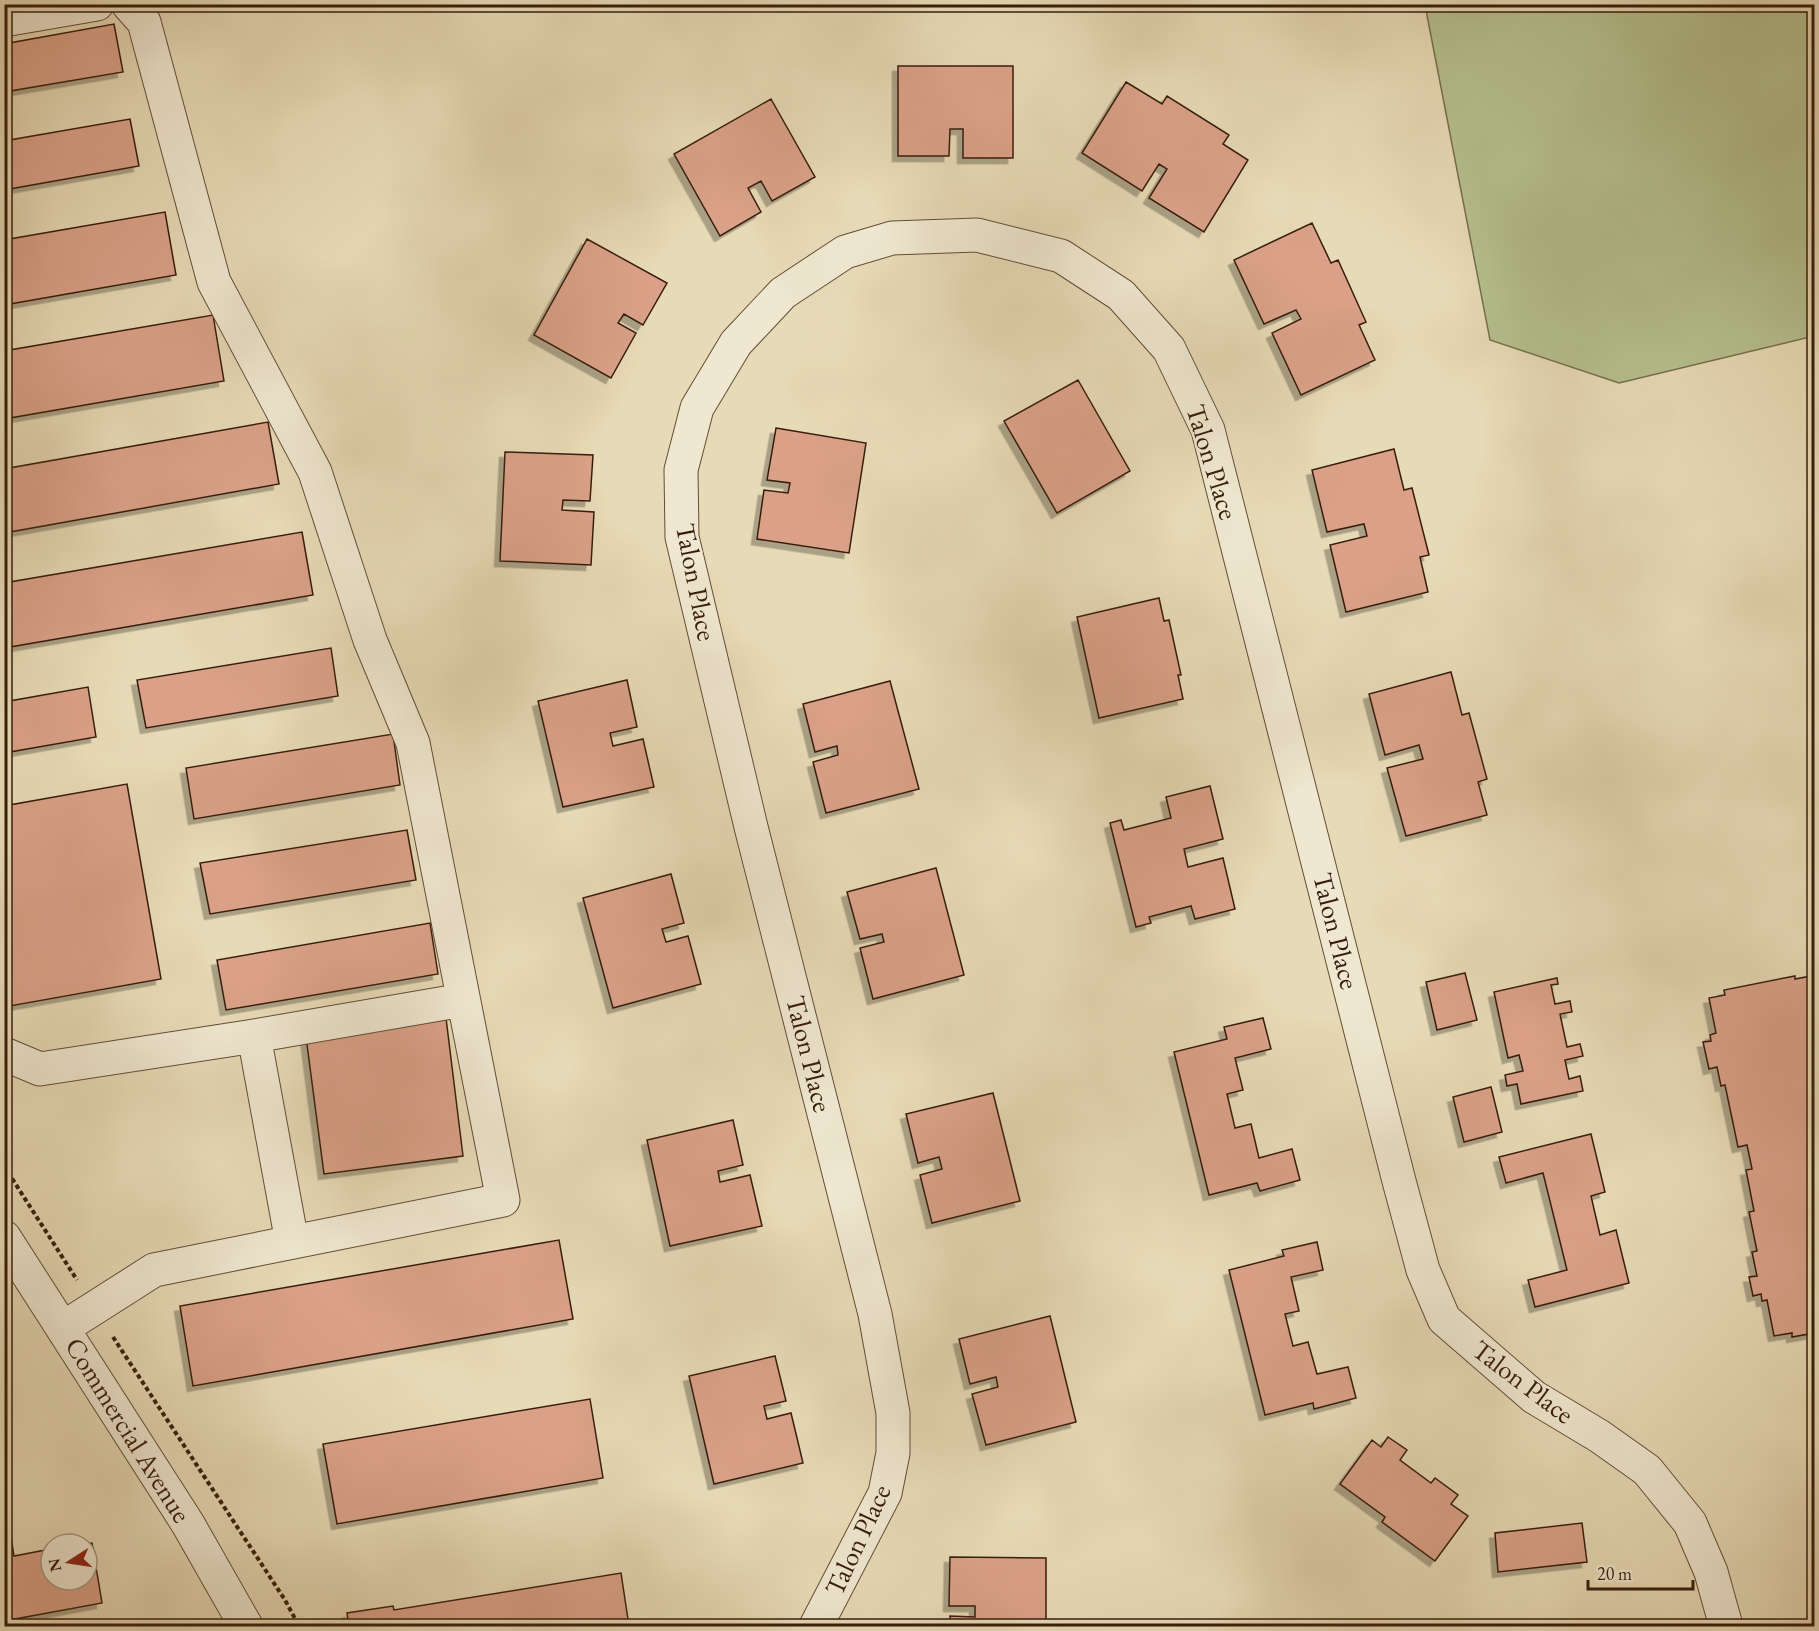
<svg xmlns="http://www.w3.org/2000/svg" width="1819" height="1631" font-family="'EB Garamond',serif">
<defs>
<filter id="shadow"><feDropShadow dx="-5.5" dy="5.5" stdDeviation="0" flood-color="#0004"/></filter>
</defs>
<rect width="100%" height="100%" fill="#e7dab6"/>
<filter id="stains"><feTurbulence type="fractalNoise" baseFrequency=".00333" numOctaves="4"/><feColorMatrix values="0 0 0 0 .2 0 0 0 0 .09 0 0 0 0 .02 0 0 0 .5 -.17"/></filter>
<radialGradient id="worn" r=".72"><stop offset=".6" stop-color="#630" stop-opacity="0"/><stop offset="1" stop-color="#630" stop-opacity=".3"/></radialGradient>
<!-- green -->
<path fill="#b5c08e" stroke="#766f4d" stroke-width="1.5" d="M 1425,5 L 1814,5 L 1814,336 L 1619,383 L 1490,340 Z"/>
<!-- building -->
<path fill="#daa188" stroke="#371e0c" stroke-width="1.5" filter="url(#shadow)" d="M 114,24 L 123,72 L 4,92 L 4,44 Z
M 898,66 L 1013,66 L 1013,158 L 963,158 L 963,129 L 950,129 L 949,156 L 898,156 Z
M 1126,82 L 1162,104 L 1167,96 L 1229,135 L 1223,144 L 1248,160 L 1204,232 L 1149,198 L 1167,169 L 1159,164 L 1142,191 L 1082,153 Z
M 771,99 L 815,177 L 772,201 L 761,181 L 748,188 L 761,212 L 720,236 L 674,154 Z
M 130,119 L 139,166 L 4,190 L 4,141 Z
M 165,212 L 176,275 L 4,305 L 4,240 Z
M 1312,223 L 1331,263 L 1338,260 L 1366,322 L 1359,325 L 1375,360 L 1301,395 L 1272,333 L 1301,319 L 1296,310 L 1264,324 L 1234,260 Z
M 587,239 L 667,283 L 643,325 L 624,314 L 618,323 L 636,333 L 611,378 L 534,335 Z
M 213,315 L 224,381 L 4,419 L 4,351 Z
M 1078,380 L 1130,471 L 1057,513 L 1004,421 Z
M 268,422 L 279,484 L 4,533 L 4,469 Z
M 776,428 L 866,443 L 849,553 L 757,539 L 764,490 L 788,493 L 790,483 L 767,480 Z
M 1394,449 L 1404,490 L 1412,488 L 1429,555 L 1420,557 L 1428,592 L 1346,612 L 1330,545 L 1367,536 L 1364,524 L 1327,532 L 1312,470 Z
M 505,452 L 593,455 L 590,501 L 563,500 L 562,510 L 594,512 L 591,565 L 500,561 Z
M 302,532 L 313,595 L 4,648 L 4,583 Z
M 1159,598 L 1164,621 L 1169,620 L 1181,675 L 1178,675 L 1183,699 L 1099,718 L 1077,617 Z
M 331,648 L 338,696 L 146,728 L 137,680 Z
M 1451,672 L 1462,715 L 1469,713 L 1487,779 L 1478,782 L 1487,815 L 1406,836 L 1387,768 L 1423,759 L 1419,745 L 1385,755 L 1369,694 Z
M 627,680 L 637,727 L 610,733 L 613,746 L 643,739 L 654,787 L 563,807 L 538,701 Z
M 890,681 L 919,789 L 826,813 L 813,762 L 838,755 L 837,746 L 815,752 L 803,704 Z
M 88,687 L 96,737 L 4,753 L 4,702 Z
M 393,734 L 400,785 L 194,819 L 186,768 Z
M 127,784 L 161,979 L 10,1006 L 4,973 L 4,806 Z
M 1210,786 L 1223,839 L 1184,849 L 1188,867 L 1223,858 L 1235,909 L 1195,919 L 1191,906 L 1149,917 L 1151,923 L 1136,927 L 1110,823 L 1121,820 L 1124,830 L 1171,818 L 1166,797 Z
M 407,830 L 416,880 L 210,914 L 200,863 Z
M 936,868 L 964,975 L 873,999 L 860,948 L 884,942 L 882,934 L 860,939 L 847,892 Z
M 671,874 L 684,923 L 662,929 L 666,942 L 688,936 L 701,984 L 613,1008 L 583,898 Z
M 430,923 L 438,974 L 226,1010 L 217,960 Z
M 1465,973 L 1477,1020 L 1437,1030 L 1426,982 Z
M 1795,976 L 1795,979 L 1811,976 L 1814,993 L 1814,1333 L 1792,1337 L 1792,1333 L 1774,1336 L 1767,1300 L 1762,1301 L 1761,1294 L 1753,1296 L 1749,1277 L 1757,1276 L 1752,1252 L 1757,1251 L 1749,1212 L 1754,1211 L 1746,1170 L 1752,1169 L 1747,1145 L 1738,1147 L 1725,1085 L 1721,1086 L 1717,1067 L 1709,1069 L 1703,1042 L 1711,1041 L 1710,1035 L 1716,1033 L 1709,998 L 1725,995 L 1724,990 Z
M 1557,978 L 1558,984 L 1551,985 L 1555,1004 L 1570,1001 L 1572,1012 L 1560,1014 L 1567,1047 L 1580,1044 L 1583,1056 L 1565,1060 L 1569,1079 L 1580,1076 L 1583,1091 L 1521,1104 L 1517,1084 L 1507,1086 L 1505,1075 L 1523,1071 L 1519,1055 L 1508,1058 L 1494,992 Z
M 446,1018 L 463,1156 L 324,1174 L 306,1037 Z
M 1263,1018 L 1271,1049 L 1235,1058 L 1243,1090 L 1227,1094 L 1235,1128 L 1251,1124 L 1259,1158 L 1292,1149 L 1300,1180 L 1260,1191 L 1257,1183 L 1209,1195 L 1174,1052 L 1227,1039 L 1224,1027 Z
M 1491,1087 L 1502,1132 L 1464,1142 L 1453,1097 Z
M 993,1093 L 1020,1201 L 932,1223 L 920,1175 L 942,1169 L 939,1157 L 918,1163 L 906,1114 Z
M 733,1120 L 743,1165 L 718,1171 L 720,1182 L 750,1175 L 762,1226 L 670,1246 L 647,1140 Z
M 1591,1134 L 1605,1192 L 1591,1196 L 1600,1235 L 1616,1230 L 1629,1283 L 1535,1307 L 1528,1280 L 1567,1270 L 1543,1173 L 1506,1183 L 1499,1157 Z
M 559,1240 L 573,1319 L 193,1386 L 180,1306 Z
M 1317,1242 L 1323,1270 L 1291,1277 L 1299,1311 L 1285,1314 L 1293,1346 L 1308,1342 L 1317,1374 L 1348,1367 L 1356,1398 L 1314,1409 L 1313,1403 L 1265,1415 L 1229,1270 L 1284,1256 L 1282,1250 Z
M 1050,1316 L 1076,1422 L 986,1445 L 972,1394 L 998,1387 L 996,1377 L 970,1384 L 959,1339 Z
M 775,1356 L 786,1401 L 764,1406 L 767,1419 L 791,1413 L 803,1463 L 714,1484 L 689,1376 Z
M 590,1399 L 603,1478 L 337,1524 L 323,1444 Z
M 1388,1437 L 1407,1450 L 1400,1460 L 1431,1483 L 1435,1478 L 1458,1495 L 1451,1504 L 1468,1516 L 1435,1561 L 1382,1522 L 1385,1517 L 1340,1484 L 1372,1440 L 1381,1447 Z
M 1582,1523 L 1587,1562 L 1498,1572 L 1495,1533 Z
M 10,1530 L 14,1556 L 51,1549 L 51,1580 L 87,1580 L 87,1544 L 85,1544 L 92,1543 L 102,1603 L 4,1621 L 4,1531 Z
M 950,1557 L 1046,1558 L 1046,1626 L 950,1626 L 950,1616 L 975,1617 L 975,1606 L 949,1606 Z
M 621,1573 L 629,1626 L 349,1626 L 347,1613 L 393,1606 L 394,1610 Z"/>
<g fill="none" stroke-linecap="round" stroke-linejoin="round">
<!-- minor casing -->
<g stroke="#634d36" stroke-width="35">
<path id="minor" d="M 4,20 L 97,4
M 254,1036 L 463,1000
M 4,1054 L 40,1069 L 254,1036 L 292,1242
M 4,1237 L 188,1524 L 246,1626
M 63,1328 L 154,1270 L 503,1200 L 413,743 L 370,640 L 315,472 L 214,282 L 144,22 L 128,4
M 816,1626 L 885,1493 L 893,1453 L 893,1413 L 875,1314 L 751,827 L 682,537 L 681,470 L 697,408 L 736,343 L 783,293 L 845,252 L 892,238 L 977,235 L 1061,256 L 1121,295 L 1169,349 L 1208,430 L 1399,1181 L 1423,1270 L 1444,1319 L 1534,1397 L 1599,1436 L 1647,1470 L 1690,1523 L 1711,1572 L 1726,1626"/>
</g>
<!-- path -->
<path stroke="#371e0c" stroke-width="4" stroke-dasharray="4.5 3" stroke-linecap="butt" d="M 4,1166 L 77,1280
M 113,1337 L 285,1600 L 299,1626"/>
<!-- minor -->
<use href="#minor" stroke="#efe7d0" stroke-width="33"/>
</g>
<g text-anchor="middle" stroke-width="4.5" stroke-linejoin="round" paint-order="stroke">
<!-- street labels -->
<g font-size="27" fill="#371e0c" stroke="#efe7d0">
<text transform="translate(1212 462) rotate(73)" y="9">Talon Place</text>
<text transform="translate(696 582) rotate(79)" y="9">Talon Place</text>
<text transform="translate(1336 931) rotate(76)" y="9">Talon Place</text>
<text transform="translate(809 1054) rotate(76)" y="9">Talon Place</text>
<text transform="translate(1523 1382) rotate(37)" y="9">Talon Place</text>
<text transform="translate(128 1430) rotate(58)" y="9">Commercial Avenue</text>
<text transform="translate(858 1540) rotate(-65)" y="9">Talon Place</text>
</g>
</g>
<!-- margin -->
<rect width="1819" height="1631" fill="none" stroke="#e7dab6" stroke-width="24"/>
<rect x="6" y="6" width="1807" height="1619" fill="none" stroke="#371e0c" stroke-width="3"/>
<rect x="12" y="12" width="1795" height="1607" fill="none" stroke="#371e0c" stroke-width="1.5"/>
<!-- north arrow -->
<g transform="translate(69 1562) rotate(258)"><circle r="28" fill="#efe7d0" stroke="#a59782" stroke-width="1.5"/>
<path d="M0-4.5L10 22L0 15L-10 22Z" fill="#8f2418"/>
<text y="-9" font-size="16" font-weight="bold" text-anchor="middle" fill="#371e0c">N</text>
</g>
<!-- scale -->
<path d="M1588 1580v9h105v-9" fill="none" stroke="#371e0c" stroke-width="3"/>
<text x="1597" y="1580" font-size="18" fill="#371e0c" stroke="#efe7d0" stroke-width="4.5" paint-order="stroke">20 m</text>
<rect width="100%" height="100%" filter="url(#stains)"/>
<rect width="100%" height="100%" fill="url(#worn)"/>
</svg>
